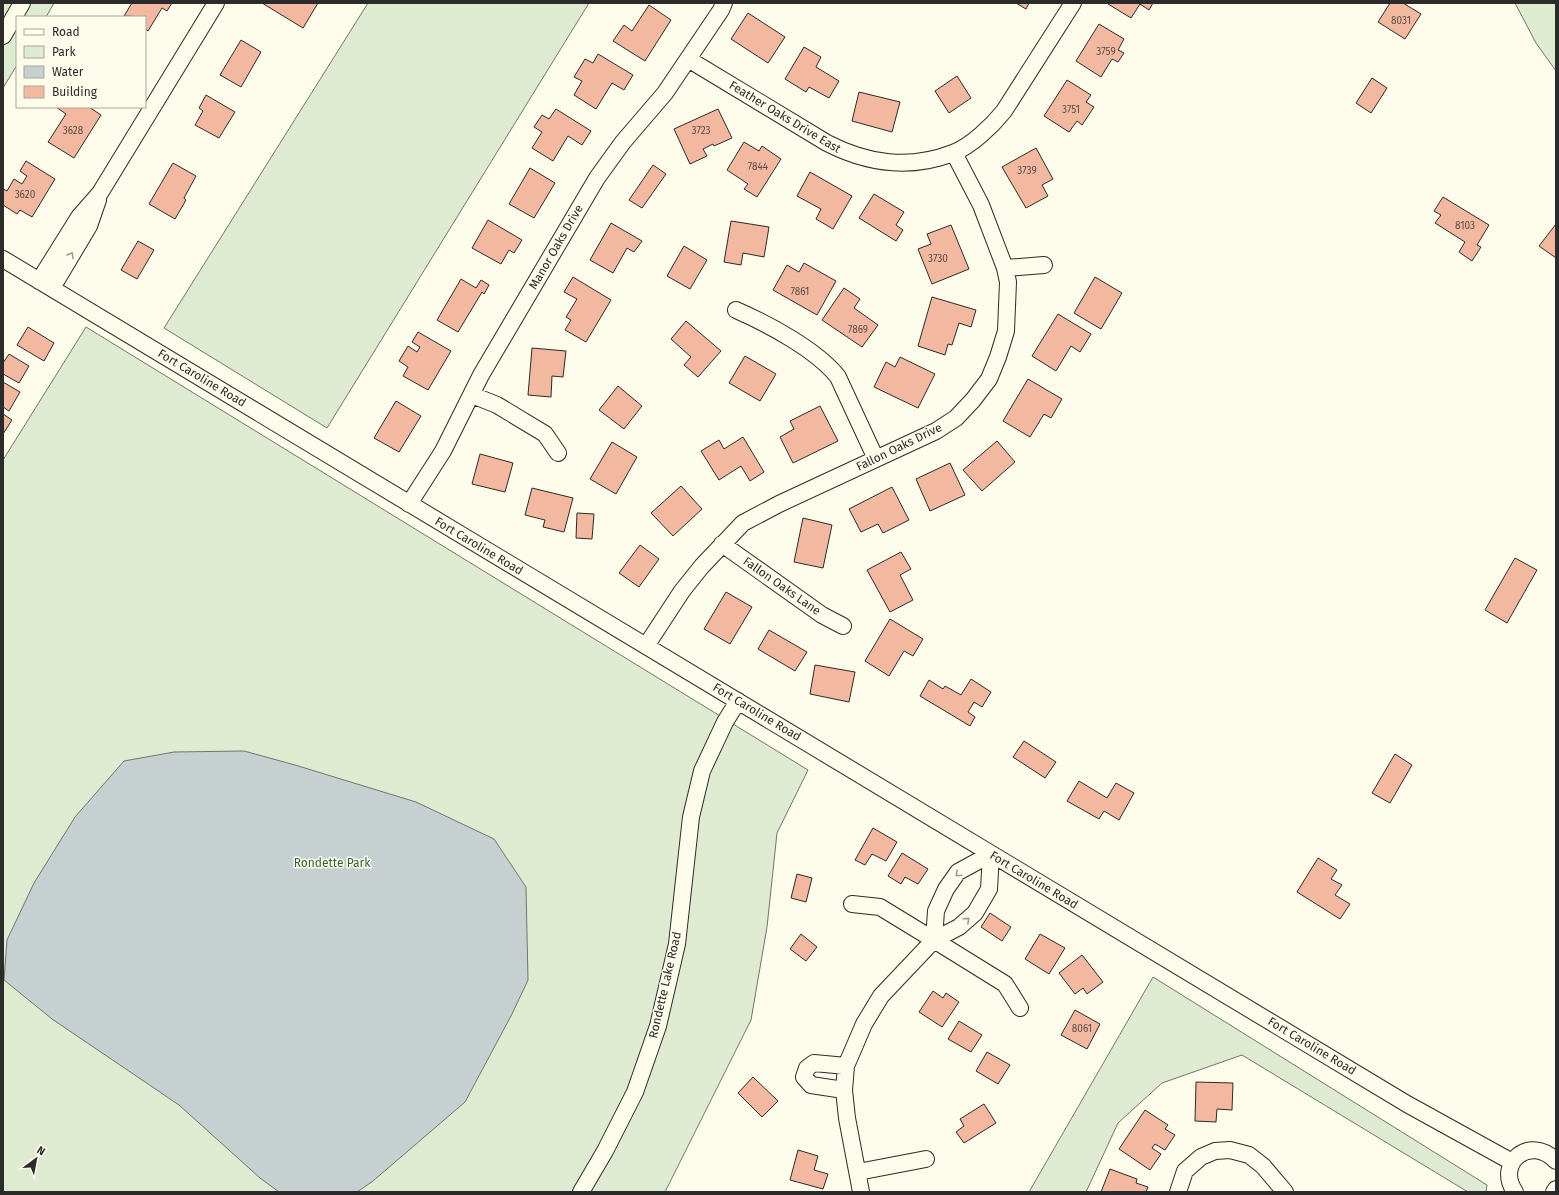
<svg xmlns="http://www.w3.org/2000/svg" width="1559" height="1195" font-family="'Fira Sans',sans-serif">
<rect width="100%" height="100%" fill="#fdfbea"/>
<!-- green -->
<path fill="#deebd1" stroke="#74746e" d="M 3,3 L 54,3 L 46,17 L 17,17 L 17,65 L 3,88 Z
M 368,3 L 589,3 L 327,428 L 164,328 Z
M 1515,3 L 1556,3 L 1556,71 L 1536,43 Z
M 86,327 L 808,770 L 777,833 L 767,927 L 751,1020 L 665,1192 L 3,1192 L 3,460 Z
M 1153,977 L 1487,1185 L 1486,1192 L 1468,1192 L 1242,1055 L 1162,1083 L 1118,1123 L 1086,1192 L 1029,1192 Z"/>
<!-- water -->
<path fill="#c7d0d0" stroke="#74746e" d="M 244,751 L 295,765 L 416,802 L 494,839 L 526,887 L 528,980 L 512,1014 L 465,1102 L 373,1181 L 357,1192 L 279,1192 L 260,1178 L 179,1105 L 52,1019 L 4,980 L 7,940 L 34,883 L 75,817 L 124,761 L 174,752 Z"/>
<!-- building -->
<path fill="#f2b8a0" stroke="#2b2b2b" d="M 132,3 L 172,3 L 167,11 L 162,8 L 148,31 L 145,29 L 145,17 L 124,16 Z
M 262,3 L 318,3 L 303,28 Z
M 1016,3 L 1029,3 L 1026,9 Z
M 1109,3 L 1153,3 L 1149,10 L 1140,4 L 1131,18 L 1108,4 Z
M 1390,3 L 1403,3 L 1421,14 L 1405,39 L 1378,22 Z
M 649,5 L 671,20 L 645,61 L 613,41 L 624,25 L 632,31 Z
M 748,13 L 785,37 L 768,63 L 731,39 Z
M 1099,24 L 1124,39 L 1118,50 L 1124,53 L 1118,62 L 1112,59 L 1101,77 L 1076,61 Z
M 241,40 L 261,52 L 241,87 L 220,75 Z
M 804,47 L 821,57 L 816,67 L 839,81 L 829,98 L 809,87 L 806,92 L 785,79 Z
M 598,54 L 633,75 L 624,90 L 612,83 L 596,109 L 574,95 L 582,81 L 574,77 L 585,59 L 593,63 Z
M 957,76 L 971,98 L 949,113 L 935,91 Z
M 1372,78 L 1387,88 L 1371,113 L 1356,103 Z
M 1067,80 L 1091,95 L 1086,102 L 1094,107 L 1082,125 L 1077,121 L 1069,132 L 1044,116 Z
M 859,92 L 900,102 L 892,132 L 852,121 Z
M 206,95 L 235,112 L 219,138 L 195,125 L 203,111 L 199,108 Z
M 56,107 L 89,107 L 101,115 L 74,158 L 48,142 L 66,114 Z
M 556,109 L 591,131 L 582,145 L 568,136 L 553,161 L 532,148 L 542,132 L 534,127 L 542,115 L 549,119 Z
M 718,109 L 732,138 L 714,146 L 713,144 L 703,149 L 707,156 L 690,164 L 674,129 Z
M 744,142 L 759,151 L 762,146 L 781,159 L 757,197 L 744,189 L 748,184 L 727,170 Z
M 1036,148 L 1053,179 L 1042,185 L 1048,196 L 1026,208 L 1002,167 Z
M 26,161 L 55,179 L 32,217 L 20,210 L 17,214 L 3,205 L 3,189 L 7,191 L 14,179 L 22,184 L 27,176 L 20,171 Z
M 173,163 L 196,176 L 184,198 L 186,200 L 175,219 L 149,204 Z
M 653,165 L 666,174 L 642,208 L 629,200 Z
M 530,168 L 555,183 L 534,218 L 509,204 Z
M 810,172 L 852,196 L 833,229 L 816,219 L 821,209 L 797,196 Z
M 874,194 L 904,212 L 896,225 L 903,230 L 896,241 L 859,218 Z
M 1443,197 L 1489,225 L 1477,245 L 1481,247 L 1472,261 L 1459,252 L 1465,242 L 1435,223 L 1441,215 L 1434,211 Z
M 488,220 L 522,240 L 514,253 L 509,250 L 501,264 L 472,248 Z
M 731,221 L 769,227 L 764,257 L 743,253 L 741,265 L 724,262 Z
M 611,223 L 642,241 L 634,252 L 627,248 L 613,273 L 590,260 Z
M 1556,224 L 1556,258 L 1539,246 Z
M 951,225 L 969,269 L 932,284 L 918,249 L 931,244 L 927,234 Z
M 138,241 L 154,250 L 137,279 L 121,270 Z
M 684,246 L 707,260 L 690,289 L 667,276 Z
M 804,263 L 836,281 L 817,315 L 773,290 L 787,265 L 799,272 Z
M 573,277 L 611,300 L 586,342 L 565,330 L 571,320 L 566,317 L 577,299 L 564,292 Z
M 1095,277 L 1122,293 L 1101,329 L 1074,313 Z
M 461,279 L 476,288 L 481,280 L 489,285 L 484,294 L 482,292 L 458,332 L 437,320 Z
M 844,288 L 860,299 L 854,308 L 878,325 L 862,347 L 822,320 Z
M 932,297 L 976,310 L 971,327 L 959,323 L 952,345 L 948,344 L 945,355 L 918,346 Z
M 1058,314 L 1091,334 L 1080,352 L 1071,346 L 1056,371 L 1032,356 Z
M 686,321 L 721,351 L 698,377 L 684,365 L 691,357 L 671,339 Z
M 28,327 L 54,343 L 44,361 L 17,345 Z
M 418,332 L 451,351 L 428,390 L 403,376 L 408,367 L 399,361 L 408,346 L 417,352 L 420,347 L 412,342 Z
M 532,348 L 566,351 L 563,377 L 552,376 L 551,397 L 528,395 Z
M 9,354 L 29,366 L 19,383 L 3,374 L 3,363 Z
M 745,356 L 776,374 L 760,401 L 729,383 Z
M 900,357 L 935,374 L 918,408 L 874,387 L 886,362 L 895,367 Z
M 1028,379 L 1062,399 L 1051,418 L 1044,414 L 1030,437 L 1003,421 Z
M 3,382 L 20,392 L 9,411 L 3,407 Z
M 618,386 L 642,406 L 624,429 L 599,410 Z
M 396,401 L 421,416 L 399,452 L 374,438 Z
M 820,406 L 838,441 L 793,463 L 780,437 L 794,429 L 790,421 Z
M 3,414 L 12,420 L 3,434 Z
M 743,437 L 764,472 L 750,481 L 741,466 L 719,480 L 701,451 L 719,440 L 724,449 Z
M 997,441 L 1015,462 L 982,491 L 963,470 Z
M 612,442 L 637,457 L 616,494 L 590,479 Z
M 480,454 L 513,463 L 505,492 L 472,484 Z
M 950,463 L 965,495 L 930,511 L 916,479 Z
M 681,486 L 702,509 L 673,536 L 651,513 Z
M 892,487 L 909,520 L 883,533 L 878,524 L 861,532 L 849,509 Z
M 532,488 L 573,498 L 564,532 L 543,527 L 545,520 L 525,515 Z
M 577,513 L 594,514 L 592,539 L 576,538 Z
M 803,518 L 832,525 L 823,568 L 794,562 Z
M 640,545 L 659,559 L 639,587 L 619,573 Z
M 901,552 L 911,569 L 900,575 L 913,600 L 890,612 L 867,570 Z
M 1515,558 L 1537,570 L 1507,623 L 1485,610 Z
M 726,592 L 752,607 L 730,644 L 704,629 Z
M 890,619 L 923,639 L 913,656 L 904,651 L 889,676 L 865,661 Z
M 769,630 L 807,652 L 795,671 L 758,649 Z
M 815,665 L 855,672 L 849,702 L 810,694 Z
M 971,679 L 991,692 L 982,707 L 974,702 L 968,712 L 975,717 L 970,726 L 920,696 L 929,680 L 943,689 L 945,686 L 961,695 Z
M 1024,741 L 1056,762 L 1045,778 L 1013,757 Z
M 1395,754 L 1412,765 L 1390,803 L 1372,793 Z
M 1079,781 L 1107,798 L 1116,783 L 1134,793 L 1119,820 L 1104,811 L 1099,819 L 1067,801 Z
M 873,828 L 897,842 L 886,861 L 872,854 L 865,865 L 855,860 Z
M 902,853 L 928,869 L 918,884 L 905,877 L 901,884 L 888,876 Z
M 1318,858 L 1337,870 L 1331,879 L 1342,885 L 1335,895 L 1350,904 L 1340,919 L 1297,892 Z
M 797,874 L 812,878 L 806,902 L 791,898 Z
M 990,913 L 1011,927 L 1002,941 L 981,927 Z
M 801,934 L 817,947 L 806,961 L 790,949 Z
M 1040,934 L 1065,948 L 1049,974 L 1025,959 Z
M 1082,955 L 1103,982 L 1087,994 L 1083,988 L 1075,994 L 1059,973 Z
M 933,991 L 943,998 L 946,993 L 959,1002 L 942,1027 L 919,1012 Z
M 1075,1010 L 1100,1024 L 1087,1049 L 1061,1035 Z
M 959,1021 L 982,1035 L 971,1052 L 948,1039 Z
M 987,1052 L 1010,1065 L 998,1084 L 976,1071 Z
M 753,1077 L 778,1101 L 762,1117 L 738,1093 Z
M 1196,1082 L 1233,1083 L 1232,1110 L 1217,1109 L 1216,1122 L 1195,1121 Z
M 984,1104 L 996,1123 L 964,1143 L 956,1132 L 964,1126 L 960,1119 Z
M 1145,1110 L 1168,1125 L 1165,1129 L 1175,1135 L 1165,1150 L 1155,1144 L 1152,1148 L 1161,1154 L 1150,1170 L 1119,1149 Z
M 798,1150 L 818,1156 L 814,1170 L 828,1174 L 823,1189 L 790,1180 Z
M 1110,1169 L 1137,1179 L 1136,1183 L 1148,1187 L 1146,1192 L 1101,1192 Z"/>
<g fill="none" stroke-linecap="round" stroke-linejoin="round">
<!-- minor casing -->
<g stroke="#2b2b2b" stroke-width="18">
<path id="minor" d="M 3,36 L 22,3
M 688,59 L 827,143 C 868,164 909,170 953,153 C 971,146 992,126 1004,111 L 1073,3
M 3,259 L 1407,1104 L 1512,1162
M 1005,268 L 1044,265
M 39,281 L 79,217 L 100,193 L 216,3
M 52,288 L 89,226 L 98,200
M 736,310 C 768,324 817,350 838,377 L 876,459
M 472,395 L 497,405 L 545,434 L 558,453
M 409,504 L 443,451 L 481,375 L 597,178 L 623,142 L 665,93 L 721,10 L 724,3
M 722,544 L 822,615 L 843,626
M 646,646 L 682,591 L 702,566 L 743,523 L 779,504 L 936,431 L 956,418 L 973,400 L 989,379 L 998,357 L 1006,331 L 1008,282 L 1005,268 L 981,205 L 954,153
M 852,904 L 880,907 L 934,940 L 1005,984 L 1020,1008
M 934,940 L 936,911 L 946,889 L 958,872 L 991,854
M 844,1090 L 811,1085 L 804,1077 L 807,1068 L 814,1063 L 846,1066
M 858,1172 L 926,1159
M 581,1192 L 605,1151 L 635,1092 L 658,1026 L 677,944 L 691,817 L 702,771 L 725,722 L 738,701
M 861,1192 L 847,1118 L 844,1090 L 846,1066 L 864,1024 L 881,996 L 934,940 L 959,927 L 975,913 L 989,889 L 991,854
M 1178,1192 L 1185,1171 L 1201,1157 L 1215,1151 L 1230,1150 L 1249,1155 L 1263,1166 L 1285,1192
M 1515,1192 C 1495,1163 1530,1134 1556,1161
M 1554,1192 L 1556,1189"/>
</g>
<!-- minor -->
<use href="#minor" stroke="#fdfbea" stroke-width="16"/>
</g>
<!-- one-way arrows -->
<defs><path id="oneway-chevron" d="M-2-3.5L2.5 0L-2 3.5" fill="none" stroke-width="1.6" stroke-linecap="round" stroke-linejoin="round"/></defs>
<g stroke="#9e9d94">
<use href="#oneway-chevron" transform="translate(71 255) rotate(-59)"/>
<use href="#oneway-chevron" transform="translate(958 874) rotate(137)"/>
<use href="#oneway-chevron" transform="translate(967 920) rotate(-42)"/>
</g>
<g text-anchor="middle" stroke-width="3" stroke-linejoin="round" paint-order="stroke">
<!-- number labels -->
<g font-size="10" fill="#5d4e48">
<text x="1401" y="24">8031</text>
<text x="1106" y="55">3759</text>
<text x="1071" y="113">3751</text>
<text x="73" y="134">3628</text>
<text x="701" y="134">3723</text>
<text x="758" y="170">7844</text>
<text x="1027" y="174">3739</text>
<text x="25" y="198">3620</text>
<text x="1465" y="229">8103</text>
<text x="938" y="262">3730</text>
<text x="800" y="295">7861</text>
<text x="858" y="333">7869</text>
<text x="1082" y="1032">8061</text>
</g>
<!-- street labels -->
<g font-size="12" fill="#2b2b2b" stroke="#fdfbea">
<text transform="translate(785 117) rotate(31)" y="4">Feather Oaks Drive East</text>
<text transform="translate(556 247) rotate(-60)" y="4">Manor Oaks Drive</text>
<text transform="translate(202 378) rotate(31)" y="4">Fort Caroline Road</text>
<text transform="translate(899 447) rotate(-26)" y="4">Fallon Oaks Drive</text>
<text transform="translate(479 546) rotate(31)" y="4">Fort Caroline Road</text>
<text transform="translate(782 586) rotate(35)" y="4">Fallon Oaks Lane</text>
<text transform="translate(757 712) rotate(31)" y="4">Fort Caroline Road</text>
<text transform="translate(1034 880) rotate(31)" y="4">Fort Caroline Road</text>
<text transform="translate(665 985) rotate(-77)" y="4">Rondette Lake Road</text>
<text transform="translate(1312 1046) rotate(31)" y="4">Fort Caroline Road</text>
</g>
<!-- park labels -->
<g font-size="12" fill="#34623c" stroke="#fdfbea">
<text x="332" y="867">Rondette Park</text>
</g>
</g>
<!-- border -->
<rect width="1559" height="1195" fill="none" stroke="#2b2b2b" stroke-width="8"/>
<!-- legend -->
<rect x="16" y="16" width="130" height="92" fill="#fdfbea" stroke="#a9a89e"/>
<rect x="24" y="29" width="20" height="6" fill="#fdfbea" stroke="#a9a89e"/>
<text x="52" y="36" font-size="12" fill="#2b2b2b">Road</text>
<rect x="24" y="46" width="20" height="12" fill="#deebd1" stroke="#a9a89e"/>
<text x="52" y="56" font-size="12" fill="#2b2b2b">Park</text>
<rect x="24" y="66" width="20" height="12" fill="#c7d0d0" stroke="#a9a89e"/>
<text x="52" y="76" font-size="12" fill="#2b2b2b">Water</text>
<rect x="24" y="86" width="20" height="12" fill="#f2b8a0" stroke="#a9a89e"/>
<text x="52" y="96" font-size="12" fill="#2b2b2b">Building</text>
<!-- north arrow -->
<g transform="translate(36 1159) rotate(32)" stroke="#fdfbea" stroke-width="3" paint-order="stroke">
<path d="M0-3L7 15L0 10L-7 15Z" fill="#2b2b2b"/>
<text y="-6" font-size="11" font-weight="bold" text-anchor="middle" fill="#2b2b2b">N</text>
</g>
</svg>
